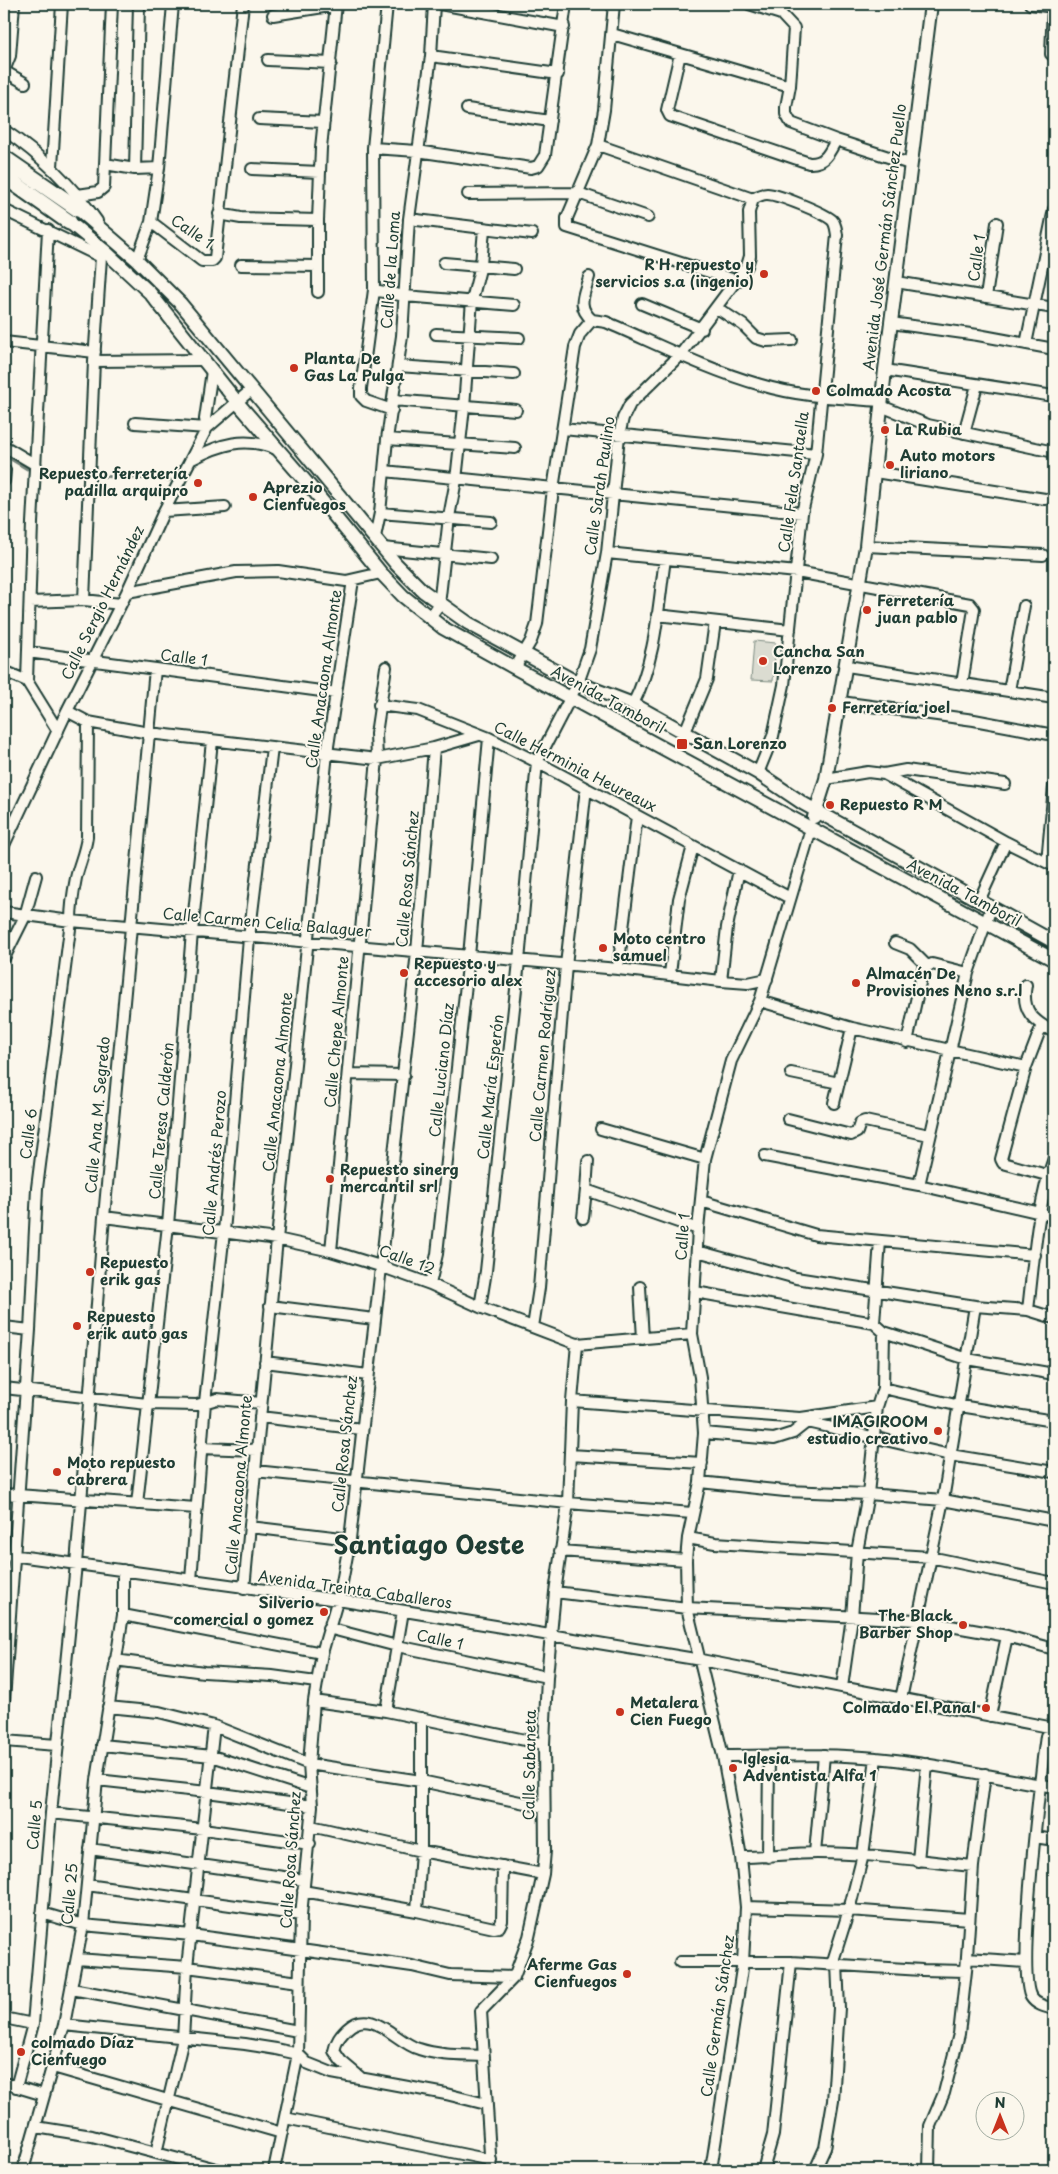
<svg xmlns="http://www.w3.org/2000/svg" width="1058" height="2174" font-family="'Playpen Sans',sans-serif">
<rect width="100%" height="100%" fill="#fbf7ec"/>
<filter id="ink" filterUnits="userSpaceOnUse"><feTurbulence type="fractalNoise" baseFrequency=".02" numOctaves="2"/><feDisplacementMap in="SourceGraphic" scale="10" xChannelSelector="R" yChannelSelector="G"/><feConvolveMatrix kernelMatrix="1 2 1 2 8 2 1 2 1" color-interpolation-filters="sRGB"/></filter>
<g filter="url(#ink)">
<!-- green -->
<path fill="#dbdcd1" stroke="#7d8c82" d="M 754,641 L 776,643 L 773,681 L 751,680 Z"/>
<g fill="none" stroke-linecap="round" stroke-linejoin="round">
<!-- stream -->
<path stroke="#74847b" stroke-width="3" d="M 4,455 L 27,469
M 51,471 L 79,475
M 99,476 L 170,480"/>
<!-- minor casing -->
<g stroke="#1f3d34" stroke-width="14">
<path id="minor" d="M 387,4 L 373,148 L 374,290 L 361,388 L 361,396 L 366,401 L 392,410
M 440,4 L 564,27
M 614,4 L 604,110 L 598,145 L 567,218 L 567,227 L 738,281
M 749,4 L 781,14 L 794,28 L 790,86 L 786,107 L 786,114 L 791,123 L 836,140 L 910,164
M 1030,4 L 1054,7
M 1053,6 L 1051,54 L 1054,56
M 273,15 L 336,5
M 612,34 L 790,86
M 680,54 L 667,110 L 670,116 L 809,163 C 825,164 829,153 836,140
M 431,56 L 558,74
M 268,60 L 331,63
M 4,71 L 10,56 L 14,4
M 4,71 L 25,83
M 467,109 L 550,121
M 259,119 L 324,122
M 4,130 C 41,155 71,184 97,221
M 598,145 L 753,199 C 758,196 761,194 767,194 C 778,194 824,213 832,220 C 836,224 836,230 837,235 L 816,454 L 802,513 L 784,685 L 773,736 L 758,773
M 373,148 L 417,151 L 531,168 L 538,166 L 545,155 L 566,4
M 105,164 L 135,169 L 159,168
M 52,167 L 62,4
M 135,169 L 139,4
M 252,169 L 320,172
M 468,194 L 578,193 L 648,217
M 78,195 L 98,192 L 104,187 L 112,4
M 4,210 L 101,257 L 94,361 L 84,600
M 219,214 L 241,218 L 318,220
M 409,219 L 532,234
M 151,222 L 202,261 L 212,261 L 215,258 L 243,4
M 48,230 L 32,523 L 27,681 L 58,731
M 137,260 L 151,222 L 159,168 L 173,4
M 444,263 L 514,269
M 241,265 L 318,266
M 589,277 C 584,295 576,306 592,320
M 896,282 L 1054,308
M 374,290 L 405,296 L 514,305
M 318,292 L 318,220 L 321,148 L 336,4
M 986,297 L 997,223
M 642,304 L 702,329
M 717,308 L 743,325 L 756,338 L 766,341 L 792,340
M 592,320 L 606,322 C 657,344 708,370 761,385 C 800,397 842,398 882,401
M 891,323 L 978,335 L 1054,349
M 436,334 L 519,338
M 4,342 L 95,352
M 1026,344 L 1054,209
M 94,361 L 203,360
M 398,366 L 514,374
M 885,370 L 1047,395
M 393,400 L 516,410
M 881,406 L 928,425 L 1054,452
M 135,423 L 207,428 L 205,419 L 212,371
M 563,429 L 816,454
M 964,433 L 977,385
M 387,439 L 515,448
M 4,446 L 36,465
M 192,459 C 221,444 245,436 276,449
M 384,471 L 802,513
M 875,472 L 1045,499
M 4,481 L 5,470
M 164,511 L 225,507
M 380,513 L 491,522
M 375,537 L 380,513 L 387,439 L 402,336 L 409,219 L 431,56 L 434,4
M 866,546 L 1043,555
M 383,548 L 491,559
M 607,553 L 797,572 L 970,604 L 974,609 L 962,684
M 127,592 L 236,572 L 278,571 L 346,581 L 381,573
M 30,602 L 84,600 L 121,604
M 657,615 L 790,630
M 429,618 L 439,605 L 449,517 L 456,480 L 464,407 L 472,300 L 481,265 L 484,229
M 28,652 L 336,693
M 847,666 L 1054,698
M 515,668 L 531,641 L 537,624 L 553,489 L 575,347 L 580,334 L 592,320
M 4,671 L 27,681
M 1009,691 L 1024,606
M 841,702 L 974,720 L 1054,735
M 633,704 C 656,659 658,608 665,559
M 379,705 L 418,710 L 489,738 L 537,762 L 790,898
M 67,711 L 88,722 L 149,733 L 377,759 L 434,748 L 479,735
M 685,732 L 707,679 L 715,622
M 884,774 L 906,770 L 1005,784
M 826,779 L 868,772 L 884,774 L 1006,842 L 1054,866
M 4,845 L 67,711 L 127,592 L 164,511 L 207,428 L 251,390
M 1047,862 L 1054,787
M 979,901 L 1006,842
M 4,912 L 71,921 L 618,969 L 721,981 L 748,983 L 767,979
M 895,943 L 910,949 L 926,965
M 4,958 L 25,916 L 36,876
M 618,969 L 637,816
M 670,974 L 679,899 L 693,846
M 721,981 L 727,927 L 739,870
M 1026,985 C 1021,1011 1033,1021 1054,1032
M 760,1001 L 852,1028 L 1026,1067
M 1042,1025 L 1026,1067 L 1001,1159 L 1003,1163 L 1054,1177
M 907,1042 L 923,969 L 932,964 L 968,973
M 791,1073 L 839,1083
M 349,1074 L 404,1075
M 834,1103 L 852,1028
M 788,1119 L 851,1135 L 857,1132 L 860,1123 L 865,1121 L 929,1135
M 601,1129 L 705,1159
M 765,1156 L 919,1185 L 1054,1216
M 588,1161 L 586,1190 L 698,1229
M 919,1185 L 968,973 L 991,908
M 701,1201 L 816,1235 L 1035,1255
M 104,1217 L 277,1239 L 331,1251 L 380,1266 L 430,1284 L 480,1307 L 577,1344 L 692,1334
M 583,1218 L 586,1190
M 331,1251 L 377,759 L 376,734 L 386,667
M 697,1251 L 796,1278 L 975,1306 L 1028,1310 L 1054,1318
M 430,1284 L 437,1254 L 469,956 L 489,738
M 640,1287 L 643,1339
M 695,1292 L 874,1323 L 884,1332 L 967,1359 L 1054,1374
M 270,1306 L 374,1319
M 480,1307 L 486,1271 L 519,961 L 537,762 L 578,683 L 590,649 L 607,553 L 619,436 L 623,418 L 630,404 L 681,354 L 747,266 L 750,256 L 749,212 L 753,199
M 1028,1310 C 1034,1260 1037,1205 1054,1158
M 874,1323 L 880,1241
M 4,1327 L 30,1330
M 533,1327 L 539,1288 L 566,965 L 586,788
M 265,1362 L 368,1375
M 4,1388 L 147,1404 L 197,1405 L 217,1399 L 261,1403
M 883,1388 L 960,1406 L 1054,1421
M 572,1401 L 800,1418 L 807,1422 L 950,1455 L 1054,1472
M 260,1417 L 362,1429
M 801,1418 L 877,1407
M 704,1433 L 774,1439 L 793,1433 L 807,1422
M 201,1448 L 257,1450
M 570,1455 L 702,1463
M 255,1471 L 568,1503 L 692,1513
M 700,1482 L 785,1491 L 868,1494 L 943,1500 L 1054,1521
M 4,1494 L 196,1508
M 137,1504 L 168,1225 L 192,932 L 212,741
M 250,1527 L 350,1539
M 688,1538 L 715,1543 L 930,1557 L 1054,1583
M 560,1551 L 686,1560
M 4,1554 L 338,1600 L 701,1660 L 1054,1728
M 191,1580 L 205,1402 L 224,1232 L 249,938 L 272,748
M 244,1589 L 277,1239 L 327,753 L 353,580
M 555,1592 L 687,1608 L 916,1620 L 1007,1636 L 1054,1649
M 123,1615 L 322,1653
M 328,1628 L 397,1646 L 547,1677
M 115,1660 L 204,1672 L 272,1676 L 316,1682
M 842,1687 L 852,1617 L 857,1552 L 868,1494 L 877,1407 L 883,1388 L 884,1332
M 901,1699 L 943,1500 L 975,1306
M 4,1701 L 30,1330 L 37,1188 L 71,921 C 71,907 73,893 76,878 C 79,864 85,853 87,837 L 88,722
M 314,1701 L 386,1711 L 544,1744
M 108,1707 L 159,1712 L 214,1726 L 309,1764 L 421,1781 L 544,1807
M 386,1711 L 403,1611
M 990,1716 L 1007,1636
M 1054,1725 L 1046,1736 L 1043,1758 C 1039,1795 1017,1974 1031,1997 C 1036,2005 1046,2007 1054,2009
M 4,1741 L 57,1745
M 102,1745 L 212,1756 L 311,1788
M 723,1756 C 774,1756 826,1753 876,1758 C 937,1763 995,1778 1054,1787
M 97,1780 L 207,1792 L 312,1806
M 51,1813 L 203,1829 L 310,1844
M 311,1826 L 421,1851 L 543,1874
M 1035,1837 L 1054,1840
M 90,1849 L 304,1880
M 815,1853 L 824,1755
M 741,1857 C 766,1857 791,1853 817,1853 C 869,1853 921,1861 973,1866
M 768,1857 L 769,1756
M 918,1861 L 927,1764
M 87,1885 L 301,1915
M 303,1891 L 417,1911 L 494,1928 L 499,1927 L 502,1921 L 503,1866
M 746,1907 L 849,1910 L 969,1919
M 417,1911 L 421,1851 L 421,1718
M 42,1913 L 83,1925 L 191,1935 L 301,1950 L 412,1966 L 450,1975 L 514,1977
M 967,1958 L 1026,1962
M 77,1959 L 187,1967 L 299,1982
M 680,1962 L 791,1962 L 922,1970 L 966,1971
M 832,1964 L 849,1910 L 863,1855 L 876,1758
M 72,1989 L 298,2031
M 4,2018 L 33,2024
M 64,2025 L 245,2044 L 276,2049 L 298,2054 L 307,2063 L 332,2073 L 446,2094 L 486,2104
M 53,2067 L 282,2133
M 360,2077 L 341,2061 L 334,2051 C 336,2041 340,2036 347,2029 C 372,2005 396,2043 419,2049 C 440,2056 463,2055 484,2056
M 4,2083 L 44,2095
M 16,2087 L 33,2024 L 51,1813 L 76,1564 L 104,1217 L 155,669
M 285,2118 L 491,2160
M 36,2127 L 92,2136 L 220,2170
M 156,2153 L 183,2039 L 187,1967 L 214,1726
M 23,2170 L 64,2025 L 83,1925 L 97,1780 L 123,1615 L 123,1570
M 274,2170 L 298,2054 L 301,1915 L 312,1806 L 309,1764 L 314,1701 L 322,1653 L 341,1588 L 350,1539 L 417,952 L 434,748
M 491,2170 L 481,2011 L 514,1977 L 529,1937 L 543,1874 L 545,1851 L 544,1744 L 547,1677 L 555,1592 L 568,1503 L 572,1401 L 577,1344
M 711,2170 L 743,1962 L 746,1907 L 741,1857 L 723,1756 L 687,1608 L 686,1560 L 688,1538 L 700,1482 L 704,1433 L 700,1377 L 692,1334 L 698,1229 L 705,1159 L 731,1061 L 760,1001 L 811,829
M 763,2170 L 773,2135 L 791,1962
M 815,2170 L 825,2148 L 833,2101 L 839,2008 L 837,1964
M 929,2170 L 930,2126 L 944,2093 L 959,2034 L 966,1971 L 973,1866 L 985,1774"/>
</g>
<!-- major casing -->
<g stroke="#1f3d34" stroke-width="16">
<path id="major" d="M 78,209 L 137,260 L 181,304 L 396,564 L 423,591 L 468,623 L 578,683 L 633,704 L 758,773 L 804,804 L 1054,942
M 69,222 L 106,252 L 150,293 L 237,402 L 314,491 L 381,573 L 403,596 L 443,628 L 515,668 L 1054,960
M 814,817 L 826,779 L 866,546 L 885,370 L 931,4"/>
</g>
<!-- highway casing -->
<g stroke="#1f3d34" stroke-width="19">
<path id="highway" d="M 4,158 L 78,209
M 4,176 L 69,222"/>
</g>
<!-- minor -->
<use href="#minor" stroke="#fbf7ec" stroke-width="10"/>
<!-- major -->
<use href="#major" stroke="#fbf7ec" stroke-width="12"/>
<!-- highway -->
<use href="#highway" stroke="#fbf7ec" stroke-width="15"/>
</g>
</g>
<!-- markers -->
<g fill="#c8321e" stroke="#fbf7ec" stroke-width="2">
<circle cx="764" cy="274" r="5"/>
<circle cx="294" cy="368" r="5"/>
<circle cx="816" cy="391" r="5"/>
<circle cx="885" cy="430" r="5"/>
<circle cx="890" cy="465" r="5"/>
<circle cx="198" cy="483" r="5"/>
<circle cx="253" cy="497" r="5"/>
<circle cx="867" cy="610" r="5"/>
<circle cx="763" cy="661" r="5"/>
<circle cx="832" cy="708" r="5"/>
<rect x="676" y="738" width="12" height="12" rx="2.5"/>
<circle cx="830" cy="805" r="5"/>
<circle cx="603" cy="948" r="5"/>
<circle cx="404" cy="973" r="5"/>
<circle cx="856" cy="983" r="5"/>
<circle cx="330" cy="1179" r="5"/>
<circle cx="90" cy="1272" r="5"/>
<circle cx="77" cy="1326" r="5"/>
<circle cx="938" cy="1431" r="5"/>
<circle cx="57" cy="1472" r="5"/>
<circle cx="324" cy="1612" r="5"/>
<circle cx="963" cy="1625" r="5"/>
<circle cx="986" cy="1708" r="5"/>
<circle cx="620" cy="1712" r="5"/>
<circle cx="733" cy="1768" r="5"/>
<circle cx="627" cy="1974" r="5"/>
<circle cx="21" cy="2052" r="5"/>
</g>
<g text-anchor="middle" stroke-width="4" stroke-linejoin="round" paint-order="stroke">
<!-- street labels -->
<g font-size="15" fill="#1f3d34" stroke="#fbf7ec">
<text transform="translate(192 232) rotate(34)" y="5">Calle 1</text>
<text transform="translate(885 237) rotate(-83)" y="5">Avenida José Germán Sánchez Puello</text>
<text transform="translate(977 258) rotate(-82)" y="5">Calle 1</text>
<text transform="translate(391 270) rotate(-86)" y="5">Calle de la Loma</text>
<text transform="translate(794 482) rotate(-82)" y="5">Calle Fela Santaella</text>
<text transform="translate(600 486) rotate(-82)" y="5">Calle Sarah Paulino</text>
<text transform="translate(103 603) rotate(-64)" y="5">Calle Sergio Hernández</text>
<text transform="translate(184 658) rotate(7)" y="5">Calle 1</text>
<text transform="translate(324 679) rotate(-82)" y="5">Calle Anacaona Almonte</text>
<text transform="translate(608 700) rotate(28)" y="5">Avenida Tamboril</text>
<text transform="translate(575 767) rotate(27)" y="5">Calle Herminia Heureaux</text>
<text transform="translate(408 879) rotate(-85)" y="5">Calle Rosa Sánchez</text>
<text transform="translate(964 893) rotate(28)" y="5">Avenida Tamboril</text>
<text transform="translate(267 923) rotate(5)" y="5">Calle Carmen Celia Balaguer</text>
<text transform="translate(337 1032) rotate(-85)" y="5">Calle Chepe Almonte</text>
<text transform="translate(543 1056) rotate(-85)" y="5">Calle Carmen Rodríguez</text>
<text transform="translate(442 1070) rotate(-84)" y="5">Calle Luciano Díaz</text>
<text transform="translate(278 1082) rotate(-84)" y="5">Calle Anacaona Almonte</text>
<text transform="translate(491 1087) rotate(-84)" y="5">Calle María Esperón</text>
<text transform="translate(98 1115) rotate(-85)" y="5">Calle Ana M. Segredo</text>
<text transform="translate(162 1121) rotate(-85)" y="5">Calle Teresa Calderón</text>
<text transform="translate(29 1134) rotate(-83)" y="5">Calle 6</text>
<text transform="translate(215 1163) rotate(-85)" y="5">Calle Andrés Perozo</text>
<text transform="translate(683 1237) rotate(-86)" y="5">Calle 1</text>
<text transform="translate(407 1260) rotate(20)" y="5">Calle 12</text>
<text transform="translate(345 1444) rotate(-84)" y="5">Calle Rosa Sánchez</text>
<text transform="translate(239 1485) rotate(-85)" y="5">Calle Anacaona Almonte</text>
<text transform="translate(355 1590) rotate(8)" y="5">Avenida Treinta Caballeros</text>
<text transform="translate(440 1640) rotate(12)" y="5">Calle 1</text>
<text transform="translate(530 1765) rotate(-89)" y="5">Calle Sabaneta</text>
<text transform="translate(35 1825) rotate(-85)" y="5">Calle 5</text>
<text transform="translate(291 1860) rotate(-86)" y="5">Calle Rosa Sánchez</text>
<text transform="translate(70 1894) rotate(-85)" y="5">Calle 25</text>
<text transform="translate(718 2016) rotate(-82)" y="5">Calle Germán Sánchez</text>
</g>
<!-- poi labels -->
<g font-size="15" font-weight="bold" fill="#1f3d34" stroke="#fbf7ec" text-anchor="start">
<text x="754" y="270" text-anchor="end">R H repuesto y<tspan x="754" dy="17">servicios s.a (ingenio)</tspan></text>
<text x="304" y="364">Planta De<tspan x="304" dy="17">Gas La Pulga</tspan></text>
<text x="826" y="396">Colmado Acosta</text>
<text x="895" y="435">La Rubia</text>
<text x="900" y="461">Auto motors<tspan x="900" dy="17">liriano</tspan></text>
<text x="188" y="479" text-anchor="end">Repuesto ferretería<tspan x="188" dy="17">padilla arquipro</tspan></text>
<text x="263" y="493">Aprezio<tspan x="263" dy="17">Cienfuegos</tspan></text>
<text x="877" y="606">Ferretería<tspan x="877" dy="17">juan pablo</tspan></text>
<text x="773" y="657">Cancha San<tspan x="773" dy="17">Lorenzo</tspan></text>
<text x="842" y="713">Ferretería joel</text>
<text x="693" y="749">San Lorenzo</text>
<text x="840" y="810">Repuesto R M</text>
<text x="613" y="944">Moto centro<tspan x="613" dy="17">samuel</tspan></text>
<text x="414" y="969">Repuesto y<tspan x="414" dy="17">accesorio alex</tspan></text>
<text x="866" y="979">Almacén De<tspan x="866" dy="17">Provisiones Neno s.r.l</tspan></text>
<text x="340" y="1175">Repuesto sinerg<tspan x="340" dy="17">mercantil srl</tspan></text>
<text x="100" y="1268">Repuesto<tspan x="100" dy="17">erik gas</tspan></text>
<text x="87" y="1322">Repuesto<tspan x="87" dy="17">erik auto gas</tspan></text>
<text x="928" y="1427" text-anchor="end">IMAGIROOM<tspan x="928" dy="17">estudio creativo</tspan></text>
<text x="67" y="1468">Moto repuesto<tspan x="67" dy="17">cabrera</tspan></text>
<text x="314" y="1608" text-anchor="end">Silverio<tspan x="314" dy="17">comercial o gomez</tspan></text>
<text x="953" y="1621" text-anchor="end">The Black<tspan x="953" dy="17">Barber Shop</tspan></text>
<text x="630" y="1708">Metalera<tspan x="630" dy="17">Cien Fuego</tspan></text>
<text x="976" y="1713" text-anchor="end">Colmado El Panal</text>
<text x="743" y="1764">Iglesia<tspan x="743" dy="17">Adventista Alfa 1</tspan></text>
<text x="617" y="1970" text-anchor="end">Aferme Gas<tspan x="617" dy="17">Cienfuegos</tspan></text>
<text x="31" y="2048">colmado Díaz<tspan x="31" dy="17">Cienfuego</tspan></text>
</g>
<!-- town labels -->
<g font-size="25" font-weight="bold" fill="#1f3d34" stroke="#fbf7ec">
<text x="429" y="1554">Santiago Oeste</text>
</g>
</g>
<!-- margin -->
<rect width="1058" height="2174" fill="none" stroke="#fbf7ec" stroke-width="20"/>
<rect x="10" y="10" width="1038" height="2154" fill="none" stroke="#1f3d34" stroke-width="2" filter="url(#ink)"/>
<!-- north arrow -->
<g transform="translate(1000 2116)"><circle r="24" fill="#fbf7ec" stroke="#a3ada2"/>
<path d="M0-4L9 19L0 12L-9 19Z" fill="#c8321e"/>
<text y="-8" font-size="14" font-weight="bold" text-anchor="middle" fill="#1f3d34">N</text>
</g>
</svg>
